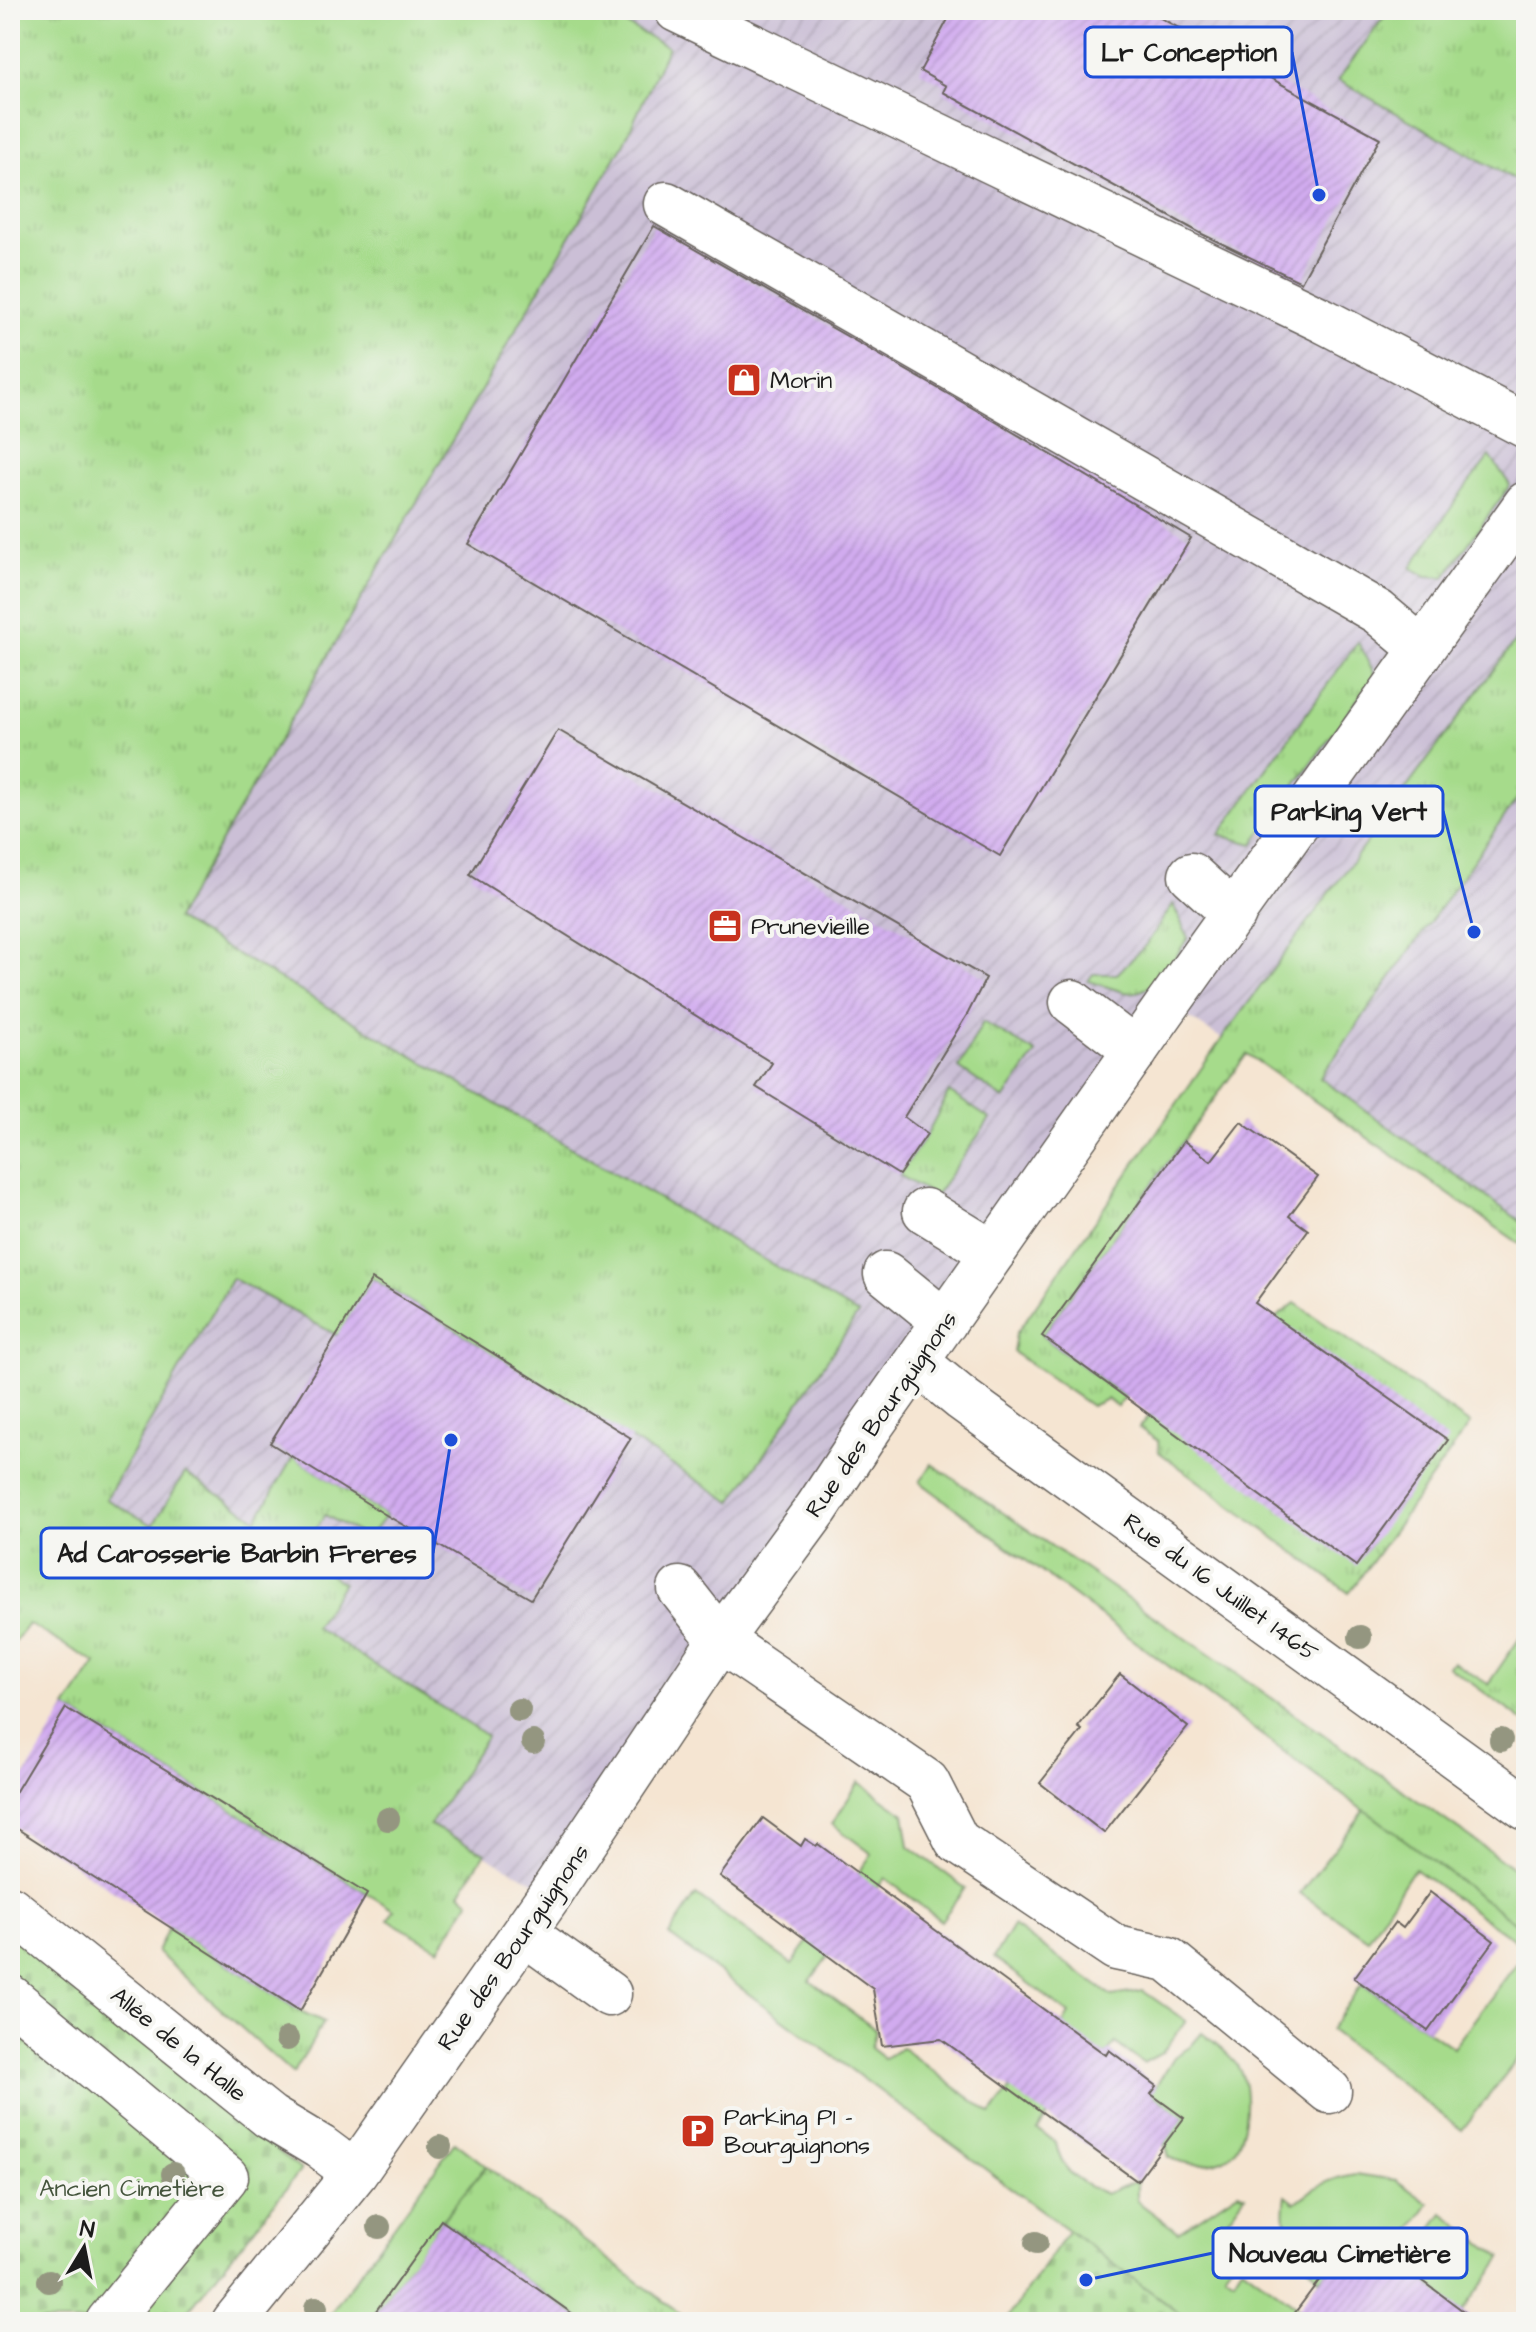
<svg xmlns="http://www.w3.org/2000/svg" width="1536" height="2332" font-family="'Architects Daughter',sans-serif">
<defs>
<pattern id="industrial-furrows" width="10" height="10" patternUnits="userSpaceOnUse" patternTransform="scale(2)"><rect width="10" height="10" fill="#cbbfd6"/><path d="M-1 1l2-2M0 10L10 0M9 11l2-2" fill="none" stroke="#aea4b7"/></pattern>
<pattern id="grass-tufts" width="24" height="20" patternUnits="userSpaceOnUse" patternTransform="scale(2)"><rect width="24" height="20" fill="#a6db8b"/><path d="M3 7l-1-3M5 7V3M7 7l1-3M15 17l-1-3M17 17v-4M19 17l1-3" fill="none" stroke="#8ebb77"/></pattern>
<pattern id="cemetery-stones" width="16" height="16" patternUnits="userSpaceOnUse" patternTransform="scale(2)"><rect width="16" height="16" fill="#a6db8b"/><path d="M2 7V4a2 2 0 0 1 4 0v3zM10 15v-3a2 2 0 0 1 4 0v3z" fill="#8ebb77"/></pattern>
<pattern id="building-hatch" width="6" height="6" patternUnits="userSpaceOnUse" patternTransform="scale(2)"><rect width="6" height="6" fill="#d1abef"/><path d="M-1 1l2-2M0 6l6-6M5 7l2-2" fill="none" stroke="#b393cc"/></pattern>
</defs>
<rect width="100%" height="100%" fill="#f6f6f2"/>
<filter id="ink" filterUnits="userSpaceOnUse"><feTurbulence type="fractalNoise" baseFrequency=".0125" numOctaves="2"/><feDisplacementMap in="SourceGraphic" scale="16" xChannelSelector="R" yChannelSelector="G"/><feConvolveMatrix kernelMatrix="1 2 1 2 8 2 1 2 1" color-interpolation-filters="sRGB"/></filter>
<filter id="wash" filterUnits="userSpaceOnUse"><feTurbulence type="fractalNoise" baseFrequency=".006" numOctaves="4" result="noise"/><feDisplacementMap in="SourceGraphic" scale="32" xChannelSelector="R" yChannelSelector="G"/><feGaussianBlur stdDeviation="1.8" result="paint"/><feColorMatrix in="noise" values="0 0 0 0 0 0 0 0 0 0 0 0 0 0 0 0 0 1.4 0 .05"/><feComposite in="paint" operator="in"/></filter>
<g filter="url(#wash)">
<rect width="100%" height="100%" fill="#f5e5d2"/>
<!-- industrial -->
<path fill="url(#industrial-furrows)" d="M 20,10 L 1526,10 L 1526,1248 L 1272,1070 L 1168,1005 L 552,1892 L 430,1825 L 10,1566 L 10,25 Z"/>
<!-- grass -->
<path fill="url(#grass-tufts)" stroke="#617c54" stroke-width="2" d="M 20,10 L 599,10 L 668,47 L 624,143 L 176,919 L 858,1314 L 732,1502 L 373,1279 L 338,1336 L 232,1278 L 106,1499 L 153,1525 L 185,1473 L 257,1519 L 293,1457 L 386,1515 L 368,1538 L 325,1515 L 298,1555 L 343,1583 L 315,1627 L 487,1736 L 430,1825 L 485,1853 L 460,1893 L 470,1901 L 439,1949 L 388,1920 L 394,1910 L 66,1708 L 96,1663 L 28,1624 L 10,1648 L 10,25 Z
M 1389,10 L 1502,10 L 1526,18 L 1526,186 L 1338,80 Z
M 1490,456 L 1510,485 L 1445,577 L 1426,576 L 1411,568 L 1463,490 Z
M 1526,626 L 1526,786 L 1320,1078 L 1526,1225 L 1526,1248 L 1247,1054 L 1042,1336 L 1125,1397 L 1117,1407 L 1107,1399 L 1091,1406 L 1013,1352 L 1016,1334 L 1221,1040 Z
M 1358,642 L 1375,675 L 1253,844 L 1219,835 Z
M 1173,904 L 1188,938 C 1173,959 1155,998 1124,992 C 1112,989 1100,984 1088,981 L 1093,974 L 1117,974 L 1146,945 Z
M 983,1022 L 1036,1053 L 1004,1099 L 959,1068 Z
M 949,1092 L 990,1119 L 935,1196 L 899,1175 L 927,1134 Z
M 1295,1303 L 1470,1424 L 1349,1593 L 1159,1452 L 1158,1441 L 1139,1428 L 1150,1415 Z
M 932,1464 L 1232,1670 L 1526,1877 L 1526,1931 L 920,1482 Z
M 1526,1629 L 1526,1682 L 1523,1686 L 1526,1689 L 1526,1723 L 1448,1666 L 1453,1662 L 1488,1684 Z
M 169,1926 L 300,2011 L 324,2022 L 293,2074 L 157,1952 Z
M 486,2166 L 691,2322 L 584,2322 L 447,2224 L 442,2220 Z"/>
<!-- cemetery -->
<path fill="url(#cemetery-stones)" stroke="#617c54" stroke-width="2" d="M 10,1930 L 301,2170 L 179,2322 L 10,2322 Z
M 1069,2230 L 1192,2322 L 1005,2322 Z"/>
<!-- garden -->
<path fill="#a6db8b" stroke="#617c54" stroke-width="2" d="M 859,1782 L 904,1814 L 909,1846 L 965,1888 L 941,1921 L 885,1878 L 810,1981 L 876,2030 L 871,2048 L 884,2058 L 902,2048 L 991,2114 L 1031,2062 L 1053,2041 L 1069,2014 L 994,1957 L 1013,1926 L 1112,1996 L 1143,1991 L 1186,2021 L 1162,2053 L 1143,2063 L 1115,2043 L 1063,2113 L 1054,2107 L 1038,2130 L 1056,2143 C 1061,2173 1079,2182 1105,2194 L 1137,2181 L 1137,2201 L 1178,2232 L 1238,2192 L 1245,2195 L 1213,2239 L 1237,2256 L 1225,2273 L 1234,2279 L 1242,2266 L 1299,2308 L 1290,2322 L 1192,2322 L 669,1935 L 696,1895 L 792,1964 L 872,1854 L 832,1824 Z
M 1365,1810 L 1526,1931 L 1526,1948 L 1414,1869 L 1368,1939 L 1300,1893 Z
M 1526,1951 L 1526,2048 L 1462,2130 L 1330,2030 L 1362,1984 L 1453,2048 Z
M 1202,2033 C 1217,2045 1233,2055 1241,2073 C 1251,2094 1247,2148 1224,2159 C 1207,2167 1185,2165 1169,2157 L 1165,2143 L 1183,2118 L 1151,2094 L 1174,2057 L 1190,2047 Z
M 455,2142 L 486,2166 L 442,2220 L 371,2318 L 375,2322 L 324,2322 Z
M 1355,2174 L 1396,2180 L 1429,2204 L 1394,2255 L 1382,2251 L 1363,2236 L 1352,2237 L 1320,2279 C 1295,2253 1279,2234 1286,2196 L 1295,2203 C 1315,2187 1330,2178 1355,2174 Z
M 1443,2213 L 1502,2258 L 1455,2322 L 1412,2322 L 1436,2290 L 1404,2266 Z"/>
<g id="blocks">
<!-- building -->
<path fill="url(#building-hatch)" d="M 953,10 L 1146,10 L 1380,138 L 1301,282 L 1202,234 L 943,92 L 946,86 L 920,71 Z
M 654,226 L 976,410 L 1191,538 L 1000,856 L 468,544 Z
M 558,730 L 986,978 L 968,1013 L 904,1117 L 927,1134 L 899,1175 L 756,1087 L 772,1063 L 470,875 Z
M 1241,1122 L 1318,1177 L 1289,1216 L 1308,1230 L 1255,1303 L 1448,1440 L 1356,1566 L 1042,1336 L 1184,1141 L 1211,1161 Z
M 372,1279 L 631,1438 L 531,1599 L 386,1515 L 270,1443 Z
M 1120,1674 L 1188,1727 L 1104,1833 L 1040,1783 L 1082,1730 L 1078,1727 Z
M 66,1708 L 367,1894 L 300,2011 L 10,1824 L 10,1801 Z
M 763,1818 L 801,1846 L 805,1839 L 816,1846 L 818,1844 L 1106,2055 L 1109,2050 L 1157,2086 L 1151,2094 L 1184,2118 L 1137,2181 L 941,2039 L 882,2046 L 873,1989 L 720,1876 Z
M 1430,1892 L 1494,1941 L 1428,2031 L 1354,1978 L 1395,1922 L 1403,1928 Z
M 441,2220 L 584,2322 L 368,2322 Z
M 1356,2231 L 1478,2322 L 1288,2322 Z"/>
</g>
</g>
<g filter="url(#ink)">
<use href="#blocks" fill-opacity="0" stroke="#68625c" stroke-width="2"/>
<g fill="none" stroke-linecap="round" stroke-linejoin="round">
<!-- minor casing -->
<g stroke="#68625c" stroke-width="47">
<path id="minor" d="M 677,10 L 1322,320 L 1526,426
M 666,204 L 1378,612 L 1422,649
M 1191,875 L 1234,914
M 1072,1002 L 1136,1051
M 925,1211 L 993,1253
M 886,1274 L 945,1322
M 918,1363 L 962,1399 L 1526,1808
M 680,1589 L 720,1640 L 927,1782 L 957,1841 L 1116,1948 L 1168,1959 L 1329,2091
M 10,1908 L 270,2117 L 320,2147 L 355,2173
M 524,1933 L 609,1994
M 10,1997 L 226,2177 L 108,2322
M 234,2322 L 355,2173 L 552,1892 L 720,1640 L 817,1508 L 871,1426 L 1168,1004 L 1526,504"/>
</g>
<!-- minor -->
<use href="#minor" stroke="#fff" stroke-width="44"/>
</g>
<!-- trees -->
<g fill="#949680">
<circle cx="1360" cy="1637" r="12"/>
<circle cx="519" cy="1710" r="12"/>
<circle cx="1501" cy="1740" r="12"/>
<circle cx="533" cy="1742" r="12"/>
<circle cx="388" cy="1819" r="12"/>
<circle cx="287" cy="2039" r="12"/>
<circle cx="440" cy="2147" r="12"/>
<circle cx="173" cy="2174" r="12"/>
<circle cx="379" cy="2227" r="12"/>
<circle cx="1036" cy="2243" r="12"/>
<circle cx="49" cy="2281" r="12"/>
<circle cx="316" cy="2308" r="12"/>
</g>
</g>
<!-- icons -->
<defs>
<g id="shop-square" transform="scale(1.8)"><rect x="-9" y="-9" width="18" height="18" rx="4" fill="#c8321e" stroke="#f6f6f2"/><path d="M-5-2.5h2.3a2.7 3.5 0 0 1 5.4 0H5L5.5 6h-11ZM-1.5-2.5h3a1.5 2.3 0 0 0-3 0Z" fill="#fff"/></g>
<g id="office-square" transform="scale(1.8)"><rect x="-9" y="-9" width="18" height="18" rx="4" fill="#c8321e" stroke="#f6f6f2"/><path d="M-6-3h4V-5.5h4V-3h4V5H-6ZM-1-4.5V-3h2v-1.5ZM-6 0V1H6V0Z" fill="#fff"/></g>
<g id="parking-square" transform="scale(1.8)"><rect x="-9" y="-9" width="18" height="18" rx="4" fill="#c8321e" stroke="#f6f6f2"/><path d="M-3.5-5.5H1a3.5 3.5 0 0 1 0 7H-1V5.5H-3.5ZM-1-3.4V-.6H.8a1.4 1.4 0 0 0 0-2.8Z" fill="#fff"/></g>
</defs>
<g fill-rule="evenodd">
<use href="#shop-square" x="744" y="380"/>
<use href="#office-square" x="725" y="926"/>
<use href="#parking-square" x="698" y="2131"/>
</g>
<g text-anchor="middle" stroke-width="8" stroke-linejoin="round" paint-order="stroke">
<!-- poi labels -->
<g font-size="24" fill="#1c1c1c" stroke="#f6f6f2" text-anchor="start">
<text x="770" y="388">Morin</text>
<text x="751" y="934">Prunevieille</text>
<text x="724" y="2125">Parking P1 -<tspan x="724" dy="28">Bourguignons</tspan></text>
</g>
<!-- street labels -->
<g font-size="24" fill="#1c1c1c" stroke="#f6f6f2">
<text transform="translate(881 1414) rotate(-55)" y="8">Rue des Bourguignons</text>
<text transform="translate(1221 1587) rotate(36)" y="8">Rue du 16 Juillet 1465</text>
<text transform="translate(513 1947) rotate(-55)" y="8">Rue des Bourguignons</text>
<text transform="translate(179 2044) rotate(39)" y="8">Allée de la Halle</text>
</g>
<!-- park labels -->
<g font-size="24" fill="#45553d" stroke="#f6f6f2">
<text x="132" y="2196">Ancien Cimetière</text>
</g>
</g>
<!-- callouts -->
<path fill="none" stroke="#1d4ed8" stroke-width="3" d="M1319 195L1292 52M1474 932L1443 811M451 1440L433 1553M1086 2280L1213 2253"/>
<g fill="#1d4ed8" stroke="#f6f6f2" stroke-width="3">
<circle cx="1319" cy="195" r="8"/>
<circle cx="1474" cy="932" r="8"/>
<circle cx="451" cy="1440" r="8"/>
<circle cx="1086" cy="2280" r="8"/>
</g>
<g fill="#f6f6f2" stroke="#1d4ed8" stroke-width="3">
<rect x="1085" y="27" width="207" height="50" rx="8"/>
<rect x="1255" y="786" width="188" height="50" rx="8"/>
<rect x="41" y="1528" width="392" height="50" rx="8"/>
<rect x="1213" y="2228" width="254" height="50" rx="8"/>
</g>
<g font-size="26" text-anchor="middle" font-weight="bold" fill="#1c1c1c">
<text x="1189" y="61">Lr Conception</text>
<text x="1349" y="820">Parking Vert</text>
<text x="237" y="1562">Ad Carosserie Barbin Freres</text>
<text x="1340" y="2262">Nouveau Cimetière</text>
</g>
<!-- margin -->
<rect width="1536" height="2332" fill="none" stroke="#f6f6f2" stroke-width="40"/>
<!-- north arrow -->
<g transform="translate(84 2248) rotate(10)" stroke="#f6f6f2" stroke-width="6" paint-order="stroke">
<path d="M0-6L14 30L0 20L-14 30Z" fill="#1c1c1c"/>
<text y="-12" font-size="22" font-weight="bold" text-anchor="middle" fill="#1c1c1c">N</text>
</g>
</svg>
